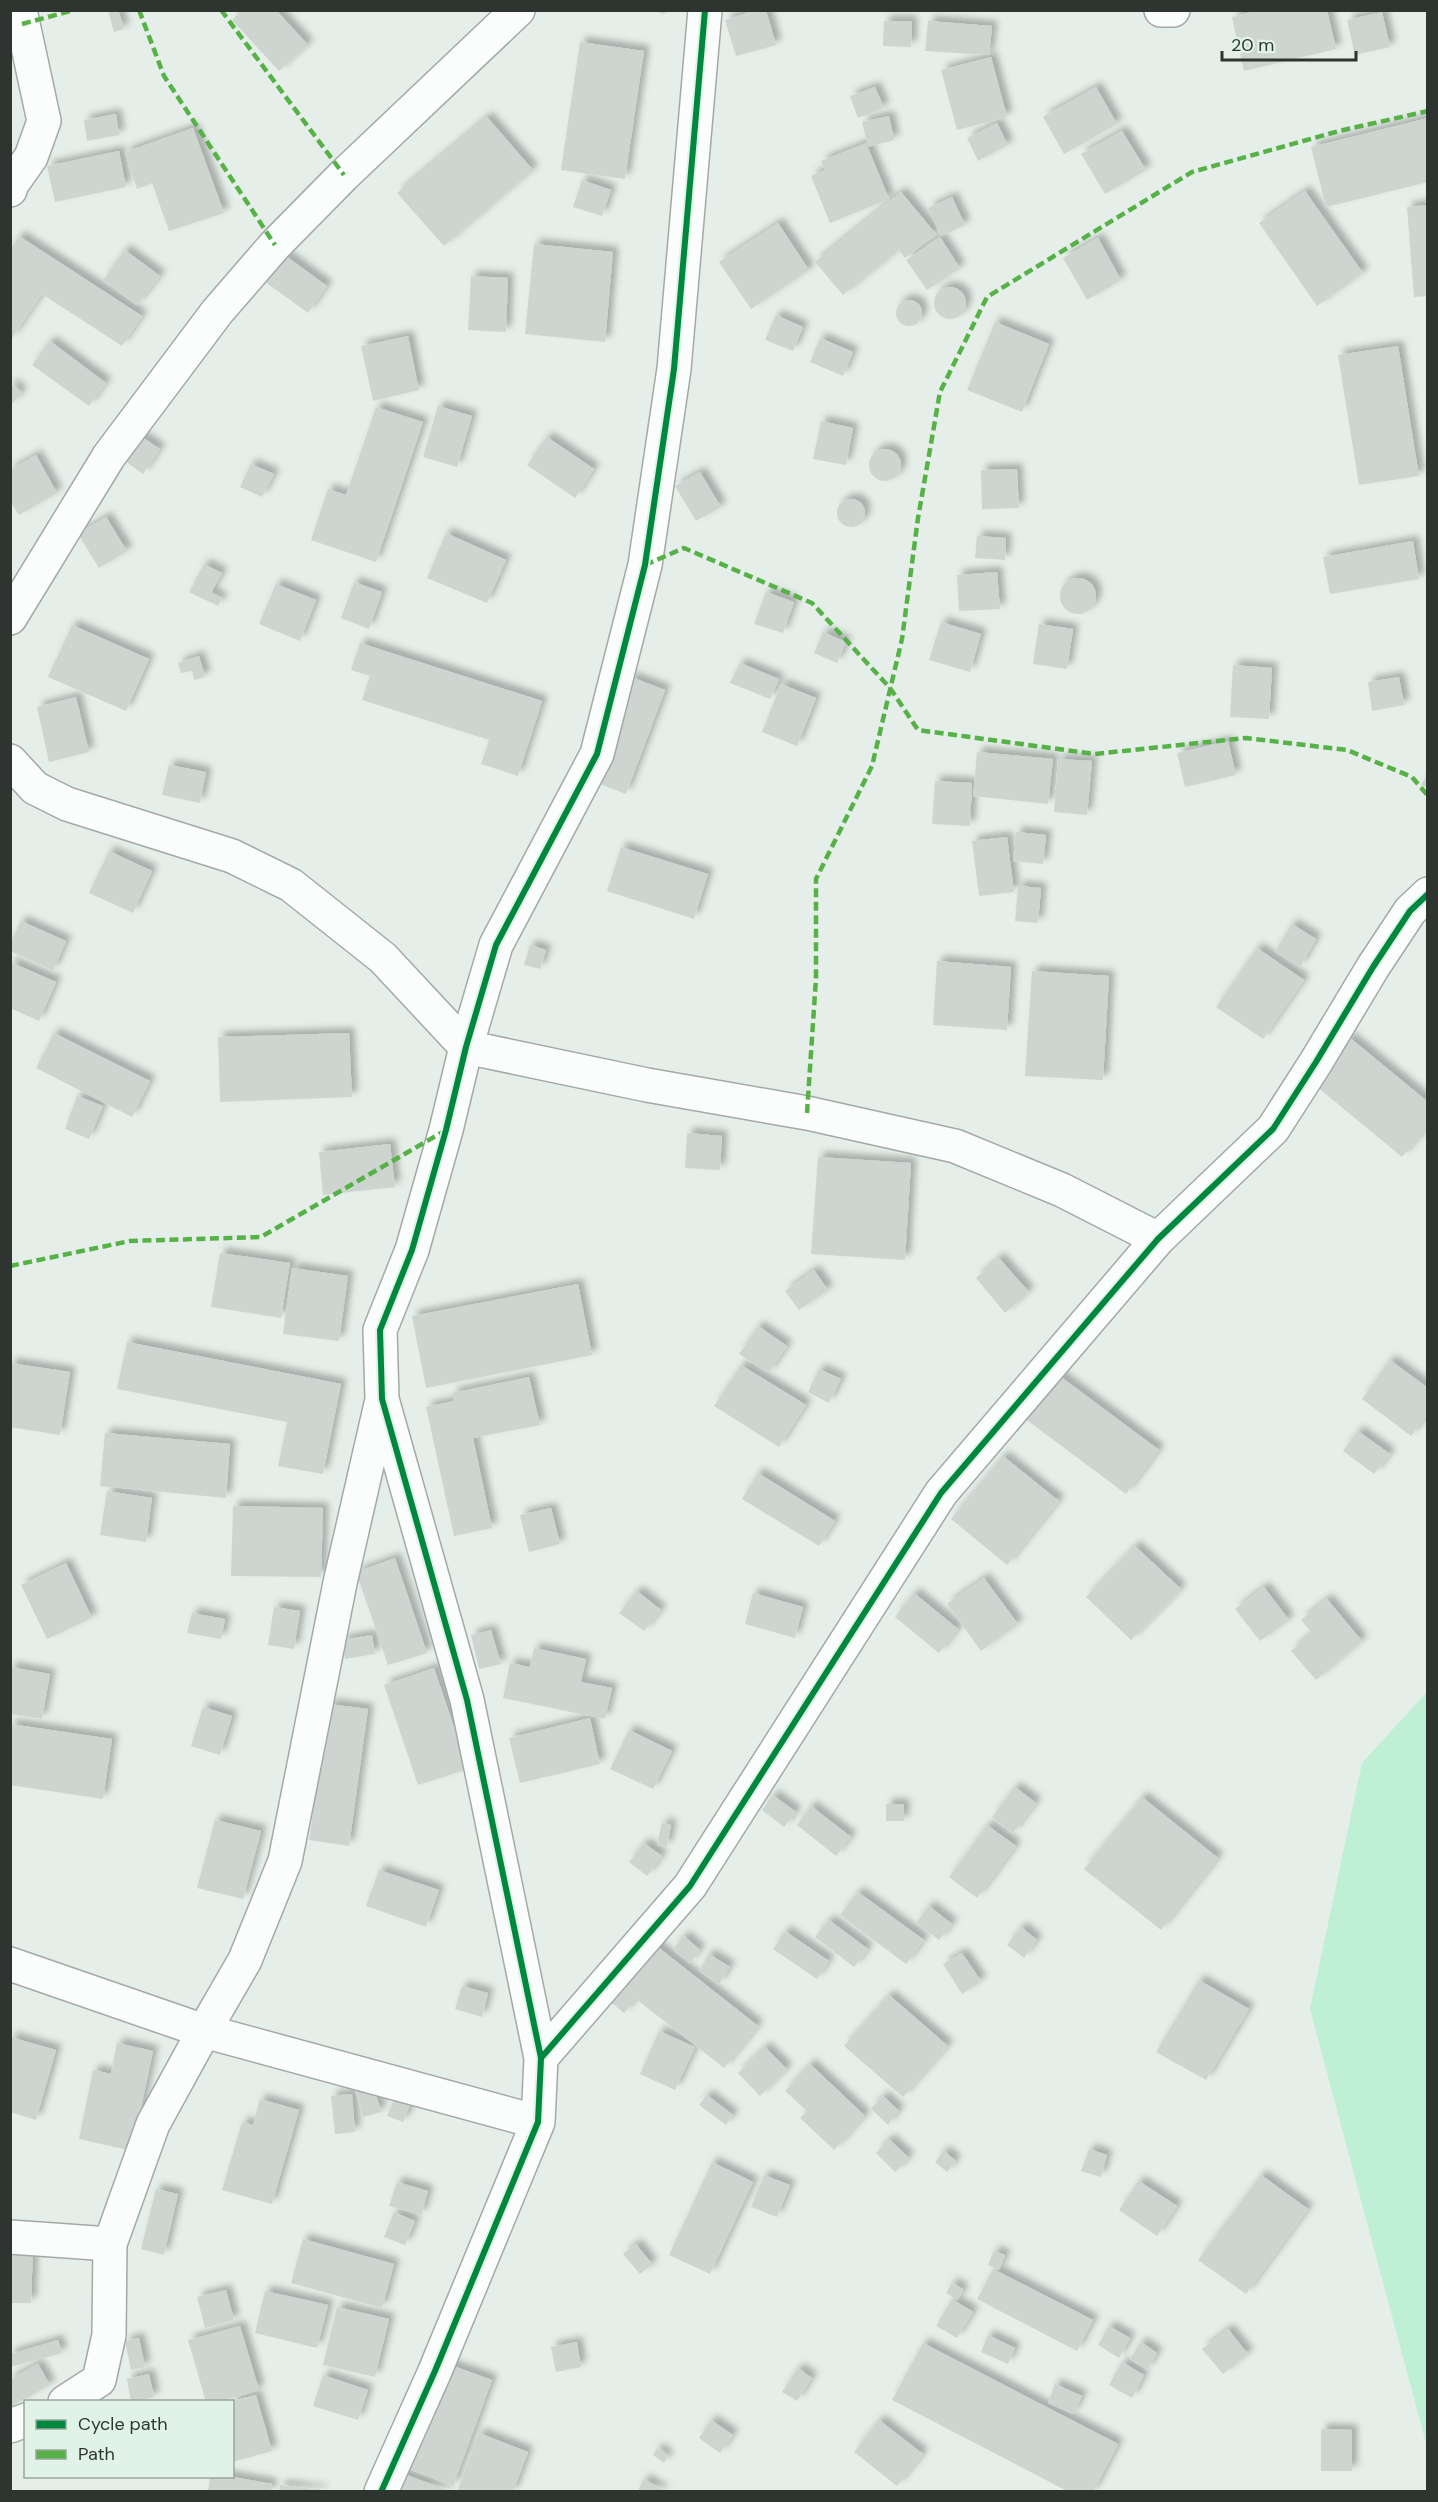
<svg xmlns="http://www.w3.org/2000/svg" width="1438" height="2502" font-family="'DM Sans',sans-serif">
<defs>
<filter id="shadow"><feDropShadow dx="5.5" dy="-5.5" stdDeviation="3" flood-color="#0004"/></filter>
</defs>
<rect width="100%" height="100%" fill="#e5eee9"/>
<!-- green -->
<path fill="#bff0d5" d="M 1427,1692 L 1427,2447 L 1310,2009 L 1362,1763 Z"/>
<!-- building -->
<path fill="#ced5d1" filter="url(#shadow)" d="M 108,10 L 118,10 L 124,29 L 114,32 Z
M 242,10 L 276,10 L 308,45 L 279,71 L 232,20 Z
M 649,10 L 665,10 L 665,14 Z
M 756,10 L 766,10 L 776,45 L 736,56 L 725,20 Z
M 1259,10 L 1327,10 L 1336,49 L 1244,71 L 1232,17 Z
M 1382,12 L 1390,47 L 1355,55 L 1347,20 Z
M 884,21 L 912,21 L 911,47 L 883,46 Z
M 928,21 L 992,26 L 989,55 L 925,51 Z
M 580,42 L 644,51 L 625,179 L 561,170 Z
M 991,57 L 1007,117 L 957,130 L 941,70 Z
M 875,87 L 884,108 L 858,118 L 850,96 Z
M 1096,87 L 1117,124 L 1064,154 L 1043,117 Z
M 116,114 L 119,135 L 87,141 L 84,120 Z
M 889,116 L 894,140 L 868,147 L 862,122 Z
M 487,117 L 533,170 L 444,246 L 397,193 Z
M 1428,118 L 1428,182 L 1326,207 L 1311,147 Z
M 997,123 L 1008,145 L 978,161 L 967,138 Z
M 193,128 L 224,213 L 169,231 L 152,183 L 137,189 L 125,152 Z
M 1122,131 L 1146,170 L 1105,194 L 1081,154 Z
M 866,143 L 889,199 L 830,223 L 811,176 L 825,170 L 821,161 Z
M 119,151 L 126,187 L 55,202 L 47,166 Z
M 582,180 L 611,190 L 602,216 L 573,207 Z
M 1305,191 L 1363,273 L 1317,306 L 1259,223 Z
M 901,192 L 936,234 L 905,258 L 899,250 L 843,295 L 815,262 Z
M 952,197 L 965,225 L 941,236 L 928,208 Z
M 1428,205 L 1428,296 L 1414,297 L 1407,207 Z
M 778,223 L 809,270 L 751,309 L 719,262 Z
M 19,236 L 142,316 L 122,346 L 42,294 L 10,341 L 10,250 Z
M 940,237 L 960,268 L 927,290 L 906,260 Z
M 1098,238 L 1121,280 L 1087,300 L 1063,258 Z
M 534,244 L 613,252 L 605,342 L 525,334 Z
M 125,250 L 160,276 L 137,305 L 103,280 Z
M 283,254 L 327,286 L 308,313 L 264,281 Z
M 471,276 L 508,278 L 506,332 L 468,330 Z
M934 303a16 16 0 1 1 32 0a16 16 0 1 1-32 0Z
M896 313a13 13 0 1 1 26 0a13 13 0 1 1-26 0Z
M 776,315 L 803,327 L 793,351 L 765,340 Z
M 995,322 L 1049,344 L 1022,412 L 967,390 Z
M 408,336 L 419,390 L 373,401 L 361,346 Z
M 820,338 L 853,352 L 843,376 L 810,362 Z
M 50,341 L 106,383 L 89,406 L 32,365 Z
M 1398,346 L 1419,476 L 1359,485 L 1338,355 Z
M 10,383 L 22,392 L 10,406 Z
M 438,406 L 472,416 L 457,467 L 423,457 Z
M 376,407 L 423,422 L 376,562 L 311,540 L 328,489 L 346,495 Z
M 821,421 L 853,428 L 846,465 L 813,459 Z
M 139,435 L 160,449 L 143,474 L 122,459 Z
M 547,437 L 594,469 L 575,498 L 527,465 Z
M869 465a16 16 0 1 1 32 0a16 16 0 1 1-32 0Z
M 36,455 L 57,493 L 19,515 L 10,501 L 10,470 Z
M 251,464 L 274,474 L 262,497 L 240,487 Z
M 1017,469 L 1019,508 L 982,509 L 981,470 Z
M 700,472 L 721,507 L 696,521 L 675,486 Z
M837 513a14 14 0 1 1 28 0a14 14 0 1 1-28 0Z
M 106,517 L 127,551 L 99,568 L 78,534 Z
M 446,533 L 506,560 L 487,603 L 427,578 Z
M 977,536 L 1006,538 L 1005,560 L 975,558 Z
M 1413,541 L 1419,579 L 1330,594 L 1323,557 Z
M 204,564 L 222,573 L 211,593 L 222,598 L 218,606 L 189,592 Z
M 997,572 L 1000,609 L 959,611 L 957,575 Z
M1060 596a18 18 0 1 1 36 0a18 18 0 1 1-36 0Z
M 354,582 L 382,592 L 369,629 L 341,618 Z
M 276,584 L 316,600 L 300,641 L 259,624 Z
M 766,592 L 794,602 L 783,633 L 754,624 Z
M 941,622 L 981,634 L 970,672 L 929,660 Z
M 1039,624 L 1073,629 L 1067,669 L 1033,664 Z
M 72,625 L 149,659 L 126,711 L 48,677 Z
M 823,632 L 846,642 L 837,663 L 814,653 Z
M 360,643 L 542,701 L 518,776 L 481,764 L 489,740 L 362,700 L 370,676 L 351,670 Z
M 199,656 L 205,677 L 194,680 L 192,671 L 181,673 L 178,663 Z
M 740,663 L 779,679 L 770,699 L 730,683 Z
M 1233,665 L 1272,668 L 1269,719 L 1230,717 Z
M 631,677 L 665,690 L 626,794 L 592,781 Z
M 1399,677 L 1404,705 L 1372,711 L 1368,682 Z
M 781,684 L 816,698 L 797,746 L 762,732 Z
M 76,697 L 89,752 L 49,762 L 37,707 Z
M 1228,741 L 1236,775 L 1185,787 L 1177,753 Z
M 977,752 L 1053,759 L 1048,804 L 973,796 Z
M 1058,759 L 1092,761 L 1087,815 L 1054,812 Z
M 169,765 L 206,772 L 200,803 L 162,795 Z
M 1428,774 L 1428,788 L 1421,785 Z
M 935,781 L 972,783 L 970,826 L 932,824 Z
M 1016,832 L 1046,835 L 1043,864 L 1013,861 Z
M 1007,837 L 1014,892 L 979,896 L 972,841 Z
M 621,847 L 708,874 L 694,919 L 607,891 Z
M 109,851 L 152,871 L 133,913 L 89,893 Z
M 1018,886 L 1041,888 L 1038,923 L 1015,921 Z
M 21,921 L 66,941 L 53,971 L 10,951 L 10,943 Z
M 1292,924 L 1316,939 L 1300,967 L 1275,951 Z
M 530,945 L 546,950 L 540,969 L 524,965 Z
M 1257,948 L 1304,980 L 1263,1039 L 1216,1007 Z
M 937,961 L 1011,967 L 1007,1030 L 933,1025 Z
M 10,962 L 56,982 L 39,1021 L 10,1008 Z
M 1032,971 L 1109,976 L 1103,1080 L 1025,1076 Z
M 54,1033 L 150,1081 L 132,1117 L 36,1068 Z
M 349,1033 L 352,1097 L 220,1102 L 218,1037 Z
M 1349,1037 L 1428,1102 L 1428,1127 L 1402,1157 L 1311,1082 Z
M 77,1096 L 103,1106 L 89,1139 L 65,1129 Z
M 687,1133 L 722,1136 L 720,1170 L 685,1168 Z
M 390,1144 L 395,1187 L 323,1195 L 319,1152 Z
M 818,1157 L 911,1163 L 905,1260 L 811,1254 Z
M 220,1253 L 290,1263 L 281,1318 L 211,1307 Z
M 999,1258 L 1029,1292 L 1005,1313 L 976,1278 Z
M 292,1268 L 348,1276 L 339,1341 L 283,1334 Z
M 814,1270 L 828,1290 L 799,1310 L 785,1291 Z
M 578,1284 L 592,1355 L 426,1388 L 412,1316 Z
M 758,1326 L 787,1346 L 769,1373 L 739,1354 Z
M 127,1342 L 341,1384 L 323,1474 L 278,1466 L 287,1422 L 117,1389 Z
M 1390,1360 L 1428,1388 L 1428,1414 L 1411,1436 L 1362,1399 Z
M 10,1363 L 70,1372 L 60,1435 L 10,1427 Z
M 741,1365 L 806,1405 L 779,1447 L 714,1406 Z
M 819,1369 L 841,1379 L 829,1403 L 808,1392 Z
M 1057,1374 L 1159,1450 L 1126,1494 L 1024,1418 Z
M 529,1377 L 540,1425 L 473,1438 L 492,1528 L 454,1536 L 426,1407 L 454,1401 L 452,1393 Z
M 1358,1431 L 1390,1454 L 1374,1474 L 1343,1451 Z
M 105,1433 L 230,1444 L 226,1498 L 100,1486 Z
M 1003,1456 L 1059,1501 L 1007,1565 L 951,1519 Z
M 758,1473 L 835,1521 L 819,1546 L 742,1499 Z
M 107,1491 L 152,1498 L 146,1542 L 100,1535 Z
M 233,1506 L 323,1508 L 321,1577 L 231,1576 Z
M 551,1508 L 560,1544 L 529,1552 L 520,1515 Z
M 1135,1546 L 1181,1589 L 1131,1640 L 1086,1597 Z
M 395,1558 L 427,1653 L 388,1665 L 356,1572 Z
M 66,1563 L 92,1618 L 47,1639 L 21,1585 Z
M 984,1578 L 1018,1624 L 981,1651 L 947,1604 Z
M 1264,1587 L 1289,1620 L 1260,1641 L 1235,1609 Z
M 637,1591 L 661,1610 L 644,1631 L 619,1613 Z
M 753,1593 L 803,1607 L 795,1638 L 745,1624 Z
M 914,1593 L 958,1629 L 939,1653 L 895,1617 Z
M 1327,1599 L 1362,1641 L 1316,1680 L 1291,1651 L 1312,1633 L 1301,1620 Z
M 274,1607 L 300,1611 L 294,1649 L 268,1645 Z
M 192,1613 L 225,1619 L 221,1639 L 187,1633 Z
M 491,1630 L 501,1664 L 479,1669 L 471,1635 Z
M 372,1635 L 375,1654 L 345,1659 L 342,1640 Z
M 534,1648 L 586,1659 L 581,1682 L 612,1688 L 605,1719 L 503,1698 L 510,1663 L 530,1667 Z
M 10,1667 L 50,1674 L 42,1719 L 10,1714 Z
M 434,1668 L 468,1769 L 418,1785 L 384,1685 Z
M 329,1704 L 368,1709 L 349,1846 L 309,1840 Z
M 203,1707 L 232,1716 L 220,1755 L 191,1746 Z
M 590,1718 L 600,1764 L 520,1783 L 509,1738 Z
M 10,1724 L 112,1739 L 103,1799 L 10,1785 Z
M 629,1730 L 672,1751 L 653,1789 L 610,1769 Z
M 1015,1787 L 1036,1803 L 1013,1833 L 992,1817 Z
M 773,1795 L 796,1812 L 784,1827 L 762,1810 Z
M 1142,1797 L 1218,1858 L 1161,1930 L 1084,1869 Z
M 886,1804 L 904,1804 L 904,1821 L 886,1821 Z
M 811,1806 L 851,1837 L 836,1856 L 797,1825 Z
M 215,1820 L 261,1831 L 243,1899 L 197,1888 Z
M 662,1823 L 671,1825 L 667,1847 L 657,1845 Z
M 987,1825 L 1016,1846 L 977,1898 L 949,1877 Z
M 644,1843 L 662,1856 L 647,1876 L 629,1862 Z
M 379,1870 L 439,1890 L 426,1927 L 366,1906 Z
M 858,1892 L 924,1940 L 906,1964 L 840,1915 Z
M 929,1906 L 952,1924 L 939,1940 L 916,1923 Z
M 829,1920 L 868,1949 L 854,1967 L 815,1937 Z
M 1021,1927 L 1037,1940 L 1024,1958 L 1007,1945 Z
M 785,1931 L 829,1961 L 817,1979 L 773,1949 Z
M 684,1936 L 700,1950 L 690,1963 L 673,1949 Z
M 649,1940 L 758,2026 L 724,2068 L 636,1999 L 624,2013 L 603,1996 Z
M 962,1953 L 981,1981 L 962,1994 L 943,1964 Z
M 709,1954 L 730,1967 L 719,1984 L 699,1971 Z
M 1199,1980 L 1249,2009 L 1206,2080 L 1156,2052 Z
M 462,1986 L 488,1993 L 482,2017 L 455,2009 Z
M 889,1995 L 948,2046 L 903,2097 L 844,2046 Z
M 659,2031 L 695,2047 L 675,2090 L 640,2074 Z
M 10,2037 L 56,2050 L 36,2120 L 10,2112 Z
M 117,2043 L 153,2051 L 132,2151 L 79,2139 L 93,2070 L 111,2074 Z
M 765,2047 L 787,2069 L 760,2096 L 738,2073 Z
M 810,2064 L 865,2116 L 834,2150 L 800,2118 L 807,2111 L 785,2091 Z
M 373,2084 L 381,2112 L 363,2117 L 355,2090 Z
M 352,2094 L 355,2132 L 335,2134 L 331,2096 Z
M 396,2095 L 411,2102 L 403,2122 L 387,2116 Z
M 707,2095 L 733,2115 L 726,2125 L 699,2105 Z
M 883,2096 L 899,2111 L 888,2125 L 871,2109 Z
M 260,2099 L 299,2110 L 272,2204 L 222,2190 L 242,2122 L 253,2125 Z
M 889,2139 L 909,2158 L 895,2172 L 876,2153 Z
M 1089,2149 L 1107,2155 L 1101,2177 L 1081,2171 Z
M 944,2151 L 956,2161 L 947,2172 L 935,2162 Z
M 712,2162 L 753,2182 L 710,2274 L 669,2255 Z
M 764,2175 L 790,2185 L 777,2217 L 751,2207 Z
M 1261,2175 L 1308,2209 L 1246,2294 L 1198,2260 Z
M 1139,2181 L 1177,2206 L 1157,2236 L 1119,2210 Z
M 397,2182 L 428,2191 L 421,2215 L 389,2206 Z
M 156,2189 L 178,2194 L 164,2255 L 141,2249 Z
M 394,2212 L 415,2221 L 405,2245 L 384,2237 Z
M 303,2239 L 394,2264 L 382,2308 L 291,2283 Z
M 636,2244 L 652,2264 L 640,2274 L 623,2254 Z
M 10,2246 L 33,2247 L 31,2303 L 10,2303 Z
M 994,2251 L 1005,2255 L 999,2270 L 988,2265 Z
M 993,2269 L 1093,2320 L 1077,2351 L 977,2299 Z
M 952,2283 L 963,2289 L 958,2300 L 946,2293 Z
M 226,2290 L 234,2320 L 205,2328 L 197,2297 Z
M 265,2291 L 328,2305 L 317,2348 L 255,2333 Z
M 952,2299 L 973,2312 L 957,2338 L 936,2326 Z
M 337,2307 L 389,2319 L 375,2377 L 323,2365 Z
M 240,2326 L 259,2390 L 218,2402 L 206,2402 L 188,2340 Z
M 1109,2326 L 1130,2338 L 1119,2358 L 1098,2345 Z
M 1228,2329 L 1248,2354 L 1223,2374 L 1202,2349 Z
M 988,2335 L 1015,2348 L 1008,2364 L 981,2352 Z
M 139,2338 L 145,2367 L 131,2370 L 125,2341 Z
M 58,2340 L 62,2353 L 10,2367 L 10,2354 Z
M 577,2342 L 581,2367 L 556,2372 L 551,2347 Z
M 1141,2342 L 1157,2353 L 1147,2370 L 1130,2359 Z
M 923,2343 L 1118,2444 L 1093,2492 L 1069,2492 L 892,2400 Z
M 1122,2362 L 1144,2375 L 1132,2398 L 1109,2385 Z
M 445,2363 L 492,2380 L 453,2486 L 406,2468 Z
M 38,2364 L 50,2385 L 10,2407 L 10,2379 Z
M 798,2368 L 812,2378 L 797,2401 L 782,2392 Z
M 149,2374 L 154,2397 L 131,2402 L 127,2379 Z
M 323,2375 L 368,2390 L 358,2420 L 313,2406 Z
M 1055,2384 L 1082,2396 L 1073,2414 L 1048,2403 Z
M 256,2395 L 272,2451 L 232,2462 L 232,2401 Z
M 711,2420 L 733,2435 L 720,2453 L 699,2438 Z
M 879,2420 L 923,2454 L 897,2486 L 854,2452 Z
M 1321,2429 L 1352,2430 L 1352,2471 L 1321,2471 Z
M 479,2433 L 528,2452 L 513,2492 L 457,2492 Z
M 657,2448 L 668,2456 L 664,2463 L 653,2455 Z
M 399,2472 L 452,2492 L 392,2492 Z
M 210,2476 L 228,2476 L 272,2484 L 271,2492 L 208,2492 Z
M 644,2479 L 666,2492 L 637,2492 Z
M 280,2485 L 322,2490 L 322,2492 L 279,2492 Z"/>
<g fill="none" stroke-linecap="round" stroke-linejoin="round">
<!-- minor casing -->
<g stroke="#a3aaa6" stroke-width="36">
<path id="minor" d="M 1161,10 L 1173,10
M 10,190 L 12,184 L 31,157 L 44,121 L 20,10
M 10,618 L 109,456 L 217,312 L 275,245 L 344,175 L 518,10
M 10,761 L 35,788 L 67,804 L 232,856 L 291,885 L 383,958 L 466,1047 L 647,1085 L 807,1113 L 955,1146 L 1062,1190 L 1158,1239
M 10,1964 L 204,2031 L 538,2122
M 541,2058 L 690,1886 L 941,1493 L 1158,1239 L 1273,1129 L 1316,1062 L 1373,967 L 1410,911 L 1428,894
M 10,2237 L 110,2244
M 65,2402 L 99,2380 L 109,2335 L 110,2244 L 153,2124 L 204,2031 L 245,1960 L 285,1861 L 340,1583 L 381,1404
M 10,2426 L 26,2420
M 381,2492 L 435,2371 L 538,2122 L 541,2058 L 467,1700 L 382,1399 L 380,1330 L 412,1250 L 446,1130 L 466,1047 L 496,945 L 597,754 L 645,565 L 674,369 L 705,10"/>
</g>
<!-- minor -->
<use href="#minor" stroke="#fbfcfc" stroke-width="33"/>
<!-- quiet -->
<path stroke="#56b246" stroke-width="4.5" stroke-dasharray="9 4.5" stroke-linecap="butt" d="M 139,10 L 164,76 L 275,245
M 221,10 L 344,175
M 22,24 L 74,10
M 645,565 L 684,548 L 812,603 L 890,688 L 918,730 L 1095,754 L 1246,738 L 1347,750 L 1412,777 L 1428,796
M 807,1113 L 816,978 L 816,879 L 872,766 L 902,639 L 918,518 L 940,392 L 987,297 L 1192,172 L 1339,131 L 1428,111
M 10,1266 L 130,1241 L 261,1237 L 446,1130"/>
<!-- cycleway casing -->
<g stroke="#e1f2e8" stroke-width="10">
<path id="cycleway" d="M 541,2058 L 690,1886 L 941,1493 L 1158,1239 L 1273,1129 L 1316,1062 L 1373,967 L 1410,911 L 1428,894
M 381,2492 L 435,2371 L 538,2122 L 541,2058 L 467,1700 L 382,1399 L 380,1330 L 412,1250 L 446,1130 L 466,1047 L 496,945 L 597,754 L 645,565 L 674,369 L 705,10"/>
</g>
<!-- cycleway -->
<use href="#cycleway" stroke="#00873e" stroke-width="6"/>
</g>
<!-- border -->
<rect width="1438" height="2502" fill="none" stroke="#2e3531" stroke-width="24"/>
<!-- legend -->
<rect x="24" y="2400" width="210" height="78" fill="#e1f2e8" stroke="#99a69f" stroke-width="1.5"/>
<rect x="36" y="2420" width="30" height="9" fill="#00873e" stroke="#99a69f" stroke-width="1.5"/>
<text x="78" y="2430" font-size="18" fill="#2e3531">Cycle path</text>
<rect x="36" y="2450" width="30" height="9" fill="#56b246" stroke="#99a69f" stroke-width="1.5"/>
<text x="78" y="2460" font-size="18" fill="#2e3531">Path</text>
<!-- scale -->
<path d="M1222 51v9h134v-9" fill="none" stroke="#2e3531" stroke-width="3"/>
<text x="1231" y="51" font-size="18" fill="#2e3531" stroke="#e1f2e8" stroke-width="4.5" paint-order="stroke">20 m</text>
</svg>
